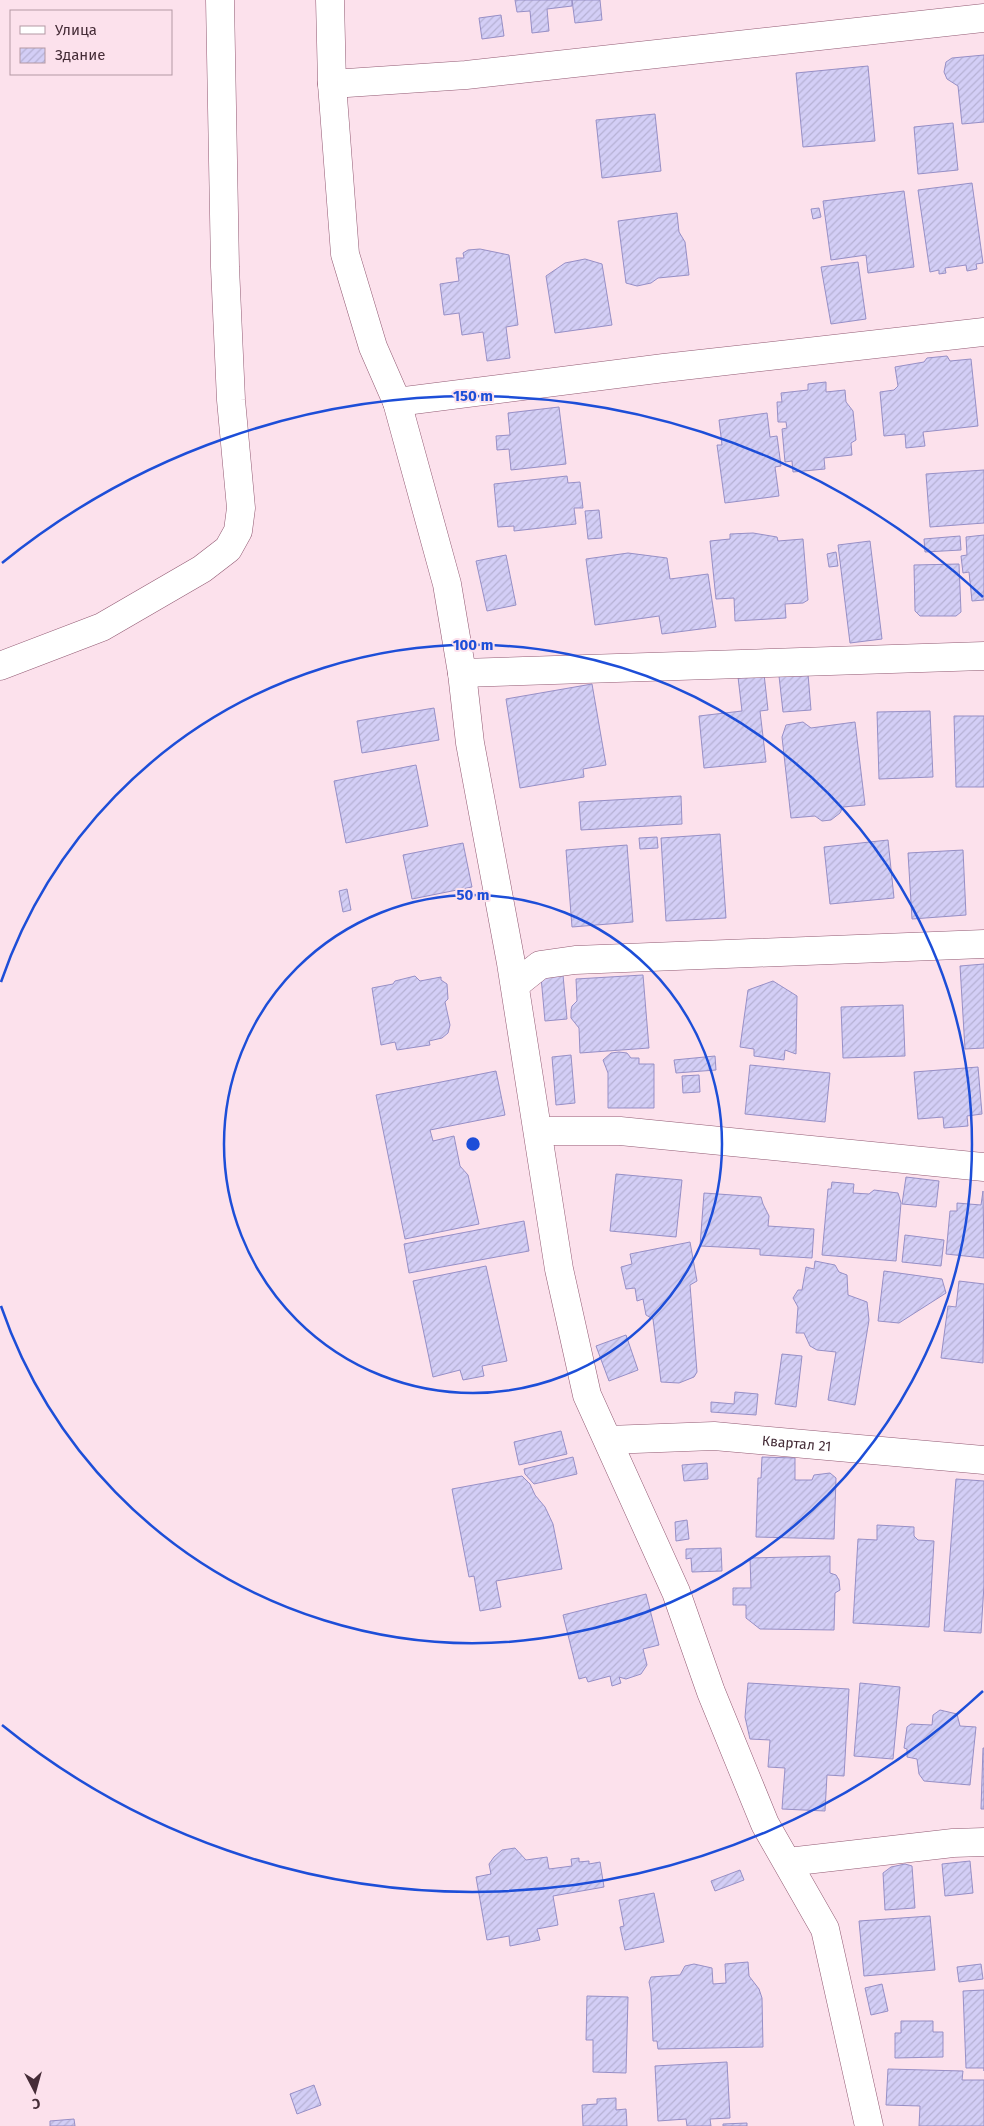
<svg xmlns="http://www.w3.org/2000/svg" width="984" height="2126" font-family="'Fira Sans',sans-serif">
<defs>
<pattern id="building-hatch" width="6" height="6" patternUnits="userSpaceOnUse" patternTransform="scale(1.25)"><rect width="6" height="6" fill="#d3cef6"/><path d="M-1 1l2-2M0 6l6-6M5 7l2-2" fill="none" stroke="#b6b1d4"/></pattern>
</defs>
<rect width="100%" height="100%" fill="#fce1ec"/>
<!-- building -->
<path fill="url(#building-hatch)" stroke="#978fc6" d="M 515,0 L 572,0 L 572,6 L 547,9 L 549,31 L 532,33 L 530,11 L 517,12 Z
M 572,0 L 600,0 L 602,20 L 575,23 Z
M 501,15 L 504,36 L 482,39 L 479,18 Z
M 984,55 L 984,122 L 962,124 L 958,86 L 947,79 L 944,72 L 946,62 L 952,58 Z
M 868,66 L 875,141 L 803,147 L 796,73 Z
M 655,114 L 661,171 L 602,178 L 596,120 Z
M 953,123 L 958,170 L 918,174 L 914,127 Z
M 972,183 L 983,263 L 976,264 L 977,269 L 967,271 L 966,265 L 945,268 L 946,273 L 939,274 L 939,270 L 930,272 L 918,190 Z
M 904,191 L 914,267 L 868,273 L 866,255 L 831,260 L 823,201 Z
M 819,208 L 821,217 L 813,219 L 811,209 Z
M 677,213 L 679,232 L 685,242 L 689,275 L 658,278 L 651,283 L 637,286 L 626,283 L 618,221 Z
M 480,249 L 509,255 L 518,325 L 506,327 L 510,358 L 487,361 L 483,332 L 462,335 L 459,313 L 444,315 L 440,284 L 459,281 L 456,258 L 464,258 L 463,253 L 468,250 Z
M 585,259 L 602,264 L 612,325 L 555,333 L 546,276 L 565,263 Z
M 858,262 L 866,319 L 831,324 L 821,267 Z
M 947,356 L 950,361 L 971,359 L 978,426 L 923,432 L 925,446 L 906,448 L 905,434 L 884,436 L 880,392 L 894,390 L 898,386 L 895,367 L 924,362 L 927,358 Z
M 826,382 L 826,392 L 845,390 L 846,402 L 853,411 L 856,440 L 851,443 L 852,455 L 824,458 L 825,469 L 793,472 L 792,461 L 785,462 L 782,429 L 787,428 L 786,422 L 778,422 L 777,402 L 782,402 L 781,393 L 808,390 L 808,384 Z
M 559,407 L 566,464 L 511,470 L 509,449 L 497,450 L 496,436 L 510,435 L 508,413 Z
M 767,413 L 770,437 L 777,436 L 781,466 L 775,467 L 779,496 L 725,503 L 717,445 L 722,445 L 719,420 Z
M 984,470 L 984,523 L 930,527 L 926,474 Z
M 567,476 L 568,483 L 580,482 L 583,508 L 574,508 L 576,524 L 514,531 L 514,526 L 498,527 L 494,484 Z
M 599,510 L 602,538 L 588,539 L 585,511 Z
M 753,533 L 777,537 L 778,541 L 803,539 L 808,600 L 803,603 L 785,604 L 786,618 L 735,621 L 734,598 L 716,599 L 710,541 L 730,539 L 730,534 Z
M 984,535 L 984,600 L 972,601 L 969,572 L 963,573 L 961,556 L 967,555 L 966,537 Z
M 960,536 L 961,550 L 925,552 L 924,539 Z
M 870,541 L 882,639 L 850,643 L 838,545 Z
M 836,552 L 838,566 L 829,567 L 827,554 Z
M 628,553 L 667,558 L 670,579 L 708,574 L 716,627 L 662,634 L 659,616 L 595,625 L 586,559 Z
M 506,555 L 516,605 L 487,611 L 476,561 Z
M 959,564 L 961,612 L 956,616 L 920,616 L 915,611 L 914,565 Z
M 764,674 L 768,710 L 760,711 L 766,762 L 704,768 L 699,716 L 742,711 L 738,677 Z
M 808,674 L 811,710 L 783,712 L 779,676 Z
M 592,684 L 606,765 L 583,769 L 584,777 L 520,788 L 506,699 Z
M 434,708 L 439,740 L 362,753 L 357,721 Z
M 930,711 L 933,777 L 879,779 L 877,712 Z
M 954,716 L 984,716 L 984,787 L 956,787 Z
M 803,722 L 811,728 L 855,722 L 865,805 L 843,807 L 840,813 L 831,820 L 822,821 L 815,816 L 791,818 L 782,737 L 786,725 Z
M 416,765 L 428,826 L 346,843 L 334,781 Z
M 681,796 L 682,824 L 581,830 L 579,802 Z
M 720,834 L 726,918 L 666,921 L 661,838 Z
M 657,837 L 658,848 L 640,849 L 639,838 Z
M 888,840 L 894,898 L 830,904 L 824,847 Z
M 463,843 L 472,887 L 412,899 L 403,855 Z
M 627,845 L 633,922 L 572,927 L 566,850 Z
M 963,850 L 966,915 L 912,919 L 908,853 Z
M 347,889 L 351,910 L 343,912 L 339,891 Z
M 984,964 L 984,1048 L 965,1049 L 960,966 Z
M 563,975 L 567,1019 L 545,1021 L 541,977 Z
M 643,975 L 649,1048 L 580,1053 L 579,1028 L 571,1018 L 571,1010 L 572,1006 L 577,1001 L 576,979 Z
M 415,976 L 420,981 L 441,977 L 441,980 L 447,984 L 448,999 L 445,1002 L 450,1025 L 448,1033 L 442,1038 L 429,1041 L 430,1045 L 397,1050 L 395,1042 L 381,1045 L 372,988 L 393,984 L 395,981 Z
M 773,981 L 797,996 L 796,1054 L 785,1050 L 784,1060 L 754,1056 L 754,1049 L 740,1047 L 748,990 Z
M 903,1005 L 905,1056 L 843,1058 L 841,1007 Z
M 619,1052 L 627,1053 L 631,1058 L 639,1058 L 639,1064 L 654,1064 L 654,1108 L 608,1108 L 608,1073 L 603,1060 L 611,1053 Z
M 571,1055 L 575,1103 L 556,1105 L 552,1057 Z
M 715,1056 L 716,1070 L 676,1073 L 674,1060 Z
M 750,1065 L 830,1073 L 825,1122 L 745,1114 Z
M 978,1067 L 982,1114 L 967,1116 L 968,1126 L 944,1128 L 943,1117 L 918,1119 L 914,1072 Z
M 496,1071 L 505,1115 L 430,1130 L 433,1141 L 454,1136 L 460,1166 L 468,1175 L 479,1224 L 405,1239 L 376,1095 Z
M 699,1075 L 700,1092 L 683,1093 L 682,1076 Z
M 616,1174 L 682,1180 L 676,1237 L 610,1231 Z
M 906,1177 L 939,1181 L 936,1207 L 902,1204 Z
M 832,1182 L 854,1184 L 853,1193 L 869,1194 L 874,1190 L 898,1193 L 901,1203 L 896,1261 L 822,1255 L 828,1189 L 831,1189 Z
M 983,1191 L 984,1258 L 946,1254 L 950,1211 L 957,1211 L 957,1203 L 981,1205 Z
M 704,1193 L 761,1197 L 763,1204 L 769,1216 L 768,1226 L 814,1229 L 812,1258 L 760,1255 L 760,1249 L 700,1246 Z
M 524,1221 L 529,1251 L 409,1273 L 404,1244 Z
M 905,1235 L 944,1240 L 941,1266 L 902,1262 Z
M 690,1242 L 697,1281 L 690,1285 L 697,1372 L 694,1377 L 679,1383 L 661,1382 L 653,1319 L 646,1315 L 643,1299 L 637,1301 L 635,1288 L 626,1289 L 621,1267 L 632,1264 L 630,1254 Z
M 815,1261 L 835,1265 L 839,1272 L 847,1275 L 848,1295 L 867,1302 L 869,1320 L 855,1405 L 828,1400 L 836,1352 L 817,1350 L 810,1346 L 804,1333 L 796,1333 L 798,1307 L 793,1298 L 798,1290 L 802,1290 L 806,1267 L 814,1269 Z
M 486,1266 L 507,1361 L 482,1366 L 484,1376 L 463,1380 L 460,1370 L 433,1377 L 413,1281 Z
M 884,1271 L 942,1279 L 946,1293 L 899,1323 L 878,1321 Z
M 959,1281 L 984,1284 L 983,1363 L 941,1358 L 948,1306 L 956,1307 Z
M 626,1335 L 638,1370 L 609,1381 L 596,1346 Z
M 782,1354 L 802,1356 L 796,1407 L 775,1404 Z
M 735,1392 L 758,1394 L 756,1415 L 711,1412 L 711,1402 L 734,1404 Z
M 561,1431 L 567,1454 L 519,1465 L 514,1442 Z
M 573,1457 L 577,1474 L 534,1484 L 525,1474 L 524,1469 Z
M 762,1457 L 795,1458 L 795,1480 L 812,1480 L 814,1475 L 830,1473 L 836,1478 L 834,1539 L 756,1537 L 758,1478 L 761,1478 Z
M 707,1463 L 708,1479 L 684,1481 L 682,1465 Z
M 522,1476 L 530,1484 L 535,1495 L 545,1507 L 553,1524 L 562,1569 L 496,1581 L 501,1607 L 480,1611 L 474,1576 L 469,1577 L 452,1489 Z
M 956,1479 L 984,1481 L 984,1585 L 981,1633 L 944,1631 Z
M 687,1520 L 689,1539 L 676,1541 L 675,1522 Z
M 877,1525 L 914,1527 L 914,1536 L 918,1540 L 934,1541 L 929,1627 L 853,1623 L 858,1539 L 877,1540 Z
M 721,1548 L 722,1571 L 692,1572 L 691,1558 L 686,1559 L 686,1549 Z
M 830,1556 L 830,1573 L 836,1575 L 839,1580 L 840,1590 L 835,1593 L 834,1630 L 760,1629 L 746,1618 L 746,1605 L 733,1605 L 733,1588 L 751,1588 L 750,1558 Z
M 646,1594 L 659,1645 L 643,1649 L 647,1665 L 641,1674 L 626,1679 L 619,1677 L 621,1683 L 612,1686 L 610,1676 L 588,1682 L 586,1677 L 579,1679 L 563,1615 Z
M 748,1683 L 849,1689 L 844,1776 L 827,1775 L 825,1811 L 782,1809 L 785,1768 L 768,1767 L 770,1740 L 750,1739 L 745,1717 Z
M 860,1683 L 900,1687 L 893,1759 L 854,1756 Z
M 940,1710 L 957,1714 L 960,1726 L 976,1727 L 970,1785 L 924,1781 L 919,1774 L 917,1759 L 907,1757 L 907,1749 L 904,1748 L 907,1727 L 911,1724 L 932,1725 L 933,1715 Z
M 983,1748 L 984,1748 L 984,1809 L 981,1809 Z
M 515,1848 L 526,1860 L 547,1857 L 549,1869 L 572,1866 L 571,1859 L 579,1858 L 579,1862 L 589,1861 L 589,1864 L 600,1862 L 604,1887 L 553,1896 L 558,1925 L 537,1929 L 540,1940 L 510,1946 L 509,1936 L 487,1940 L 476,1877 L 491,1874 L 489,1864 L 494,1857 L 502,1850 Z
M 970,1861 L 973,1893 L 945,1896 L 942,1864 Z
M 905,1864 L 912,1866 L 915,1908 L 885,1910 L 883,1873 L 891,1867 Z
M 740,1870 L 744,1880 L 715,1891 L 711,1881 Z
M 654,1893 L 664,1942 L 625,1950 L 620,1927 L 624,1926 L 619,1900 Z
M 930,1916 L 935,1970 L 864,1976 L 859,1921 Z
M 748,1962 L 749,1976 L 759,1989 L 762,1998 L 763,2047 L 658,2049 L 657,2041 L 653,2041 L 651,1992 L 649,1982 L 651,1977 L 680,1975 L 685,1966 L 694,1964 L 712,1968 L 713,1984 L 726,1983 L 725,1964 Z
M 981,1964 L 983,1979 L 959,1982 L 957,1967 Z
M 882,1984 L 888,2011 L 871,2015 L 865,1988 Z
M 984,1990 L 984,2071 L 984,2068 L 966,2068 L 963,1991 Z
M 587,1996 L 628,1997 L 626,2073 L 593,2072 L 593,2040 L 586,2040 Z
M 901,2021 L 933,2021 L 933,2032 L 943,2032 L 943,2057 L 895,2058 L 895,2033 L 901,2033 Z
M 727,2062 L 730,2118 L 710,2119 L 711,2126 L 687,2126 L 686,2119 L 658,2121 L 655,2066 Z
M 888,2069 L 963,2071 L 962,2080 L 984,2080 L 984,2126 L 919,2126 L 920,2106 L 886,2105 Z
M 314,2085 L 321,2105 L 297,2114 L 290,2094 Z
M 616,2098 L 616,2110 L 626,2109 L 627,2126 L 583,2126 L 582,2105 L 597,2104 L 597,2099 Z
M 74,2119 L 75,2126 L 50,2126 L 50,2121 Z
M 747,2123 L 747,2126 L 723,2126 L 723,2124 Z"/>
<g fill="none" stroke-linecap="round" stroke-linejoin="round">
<!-- street casing -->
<g stroke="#925a73" stroke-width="29">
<g id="street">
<path d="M 330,0 L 332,84 L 345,254 L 373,347 L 397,402 L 447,584 L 462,673 L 470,743 L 511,963 L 559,1269 L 587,1395 L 676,1592 L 711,1692 L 765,1824 L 825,1929 L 869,2126"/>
<path d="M 332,84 L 466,75 L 984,18"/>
<path d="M 397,402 L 664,368 L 984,332"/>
<path d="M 0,666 L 102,627 L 202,569 L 228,549 L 238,531 L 241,508 L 231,400 L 225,267 L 220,0"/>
<path d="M 462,673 L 984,656"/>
<path d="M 515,985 L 540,965 L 575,960 L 984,944"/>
<path d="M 538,1131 L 620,1131 L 984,1167"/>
<path id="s1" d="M 608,1440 L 714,1436 L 984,1460"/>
<path d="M 788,1862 L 953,1843 L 984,1842"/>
</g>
</g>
<!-- street -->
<use href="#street" stroke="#fff" stroke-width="28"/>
</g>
<!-- distance rings -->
<g fill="none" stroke="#1d4ed8" stroke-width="2.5">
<circle cx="473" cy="1144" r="249"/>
<path d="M1 982A499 499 0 1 1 1 1306"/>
<path d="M983 1691A748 748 0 0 1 2 1725M2 563A748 748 0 0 1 983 597"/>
</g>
<g text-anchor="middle" stroke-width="4" stroke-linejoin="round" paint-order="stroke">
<!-- street labels -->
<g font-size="14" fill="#452c37" stroke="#fce1ec">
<text dy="5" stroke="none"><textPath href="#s1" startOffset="189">Квартал 21</textPath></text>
</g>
</g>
<circle cx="473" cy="1144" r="8" fill="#1d4ed8" stroke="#fce1ec" stroke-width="2.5"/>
<g font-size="15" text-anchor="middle" font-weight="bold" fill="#1d4ed8" stroke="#fce1ec" stroke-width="4" stroke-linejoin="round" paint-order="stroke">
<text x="473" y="401">150 m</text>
<text x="473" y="650">100 m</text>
<text x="473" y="900">50 m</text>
</g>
<!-- legend -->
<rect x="10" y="10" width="162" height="65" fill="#fce1ec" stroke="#b399a4"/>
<rect x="20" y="26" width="25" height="8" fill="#ffffff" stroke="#b399a4"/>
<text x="55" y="35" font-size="15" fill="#452c37">Улица</text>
<rect x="20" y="48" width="25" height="15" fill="url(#building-hatch)" stroke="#b399a4"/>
<text x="55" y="60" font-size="15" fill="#452c37">Здание</text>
<!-- north arrow -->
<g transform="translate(35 2091) rotate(174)" stroke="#fce1ec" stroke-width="4" paint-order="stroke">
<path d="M0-4L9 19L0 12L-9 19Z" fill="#452c37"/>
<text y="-8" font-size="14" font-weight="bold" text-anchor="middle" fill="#452c37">С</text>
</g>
</svg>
